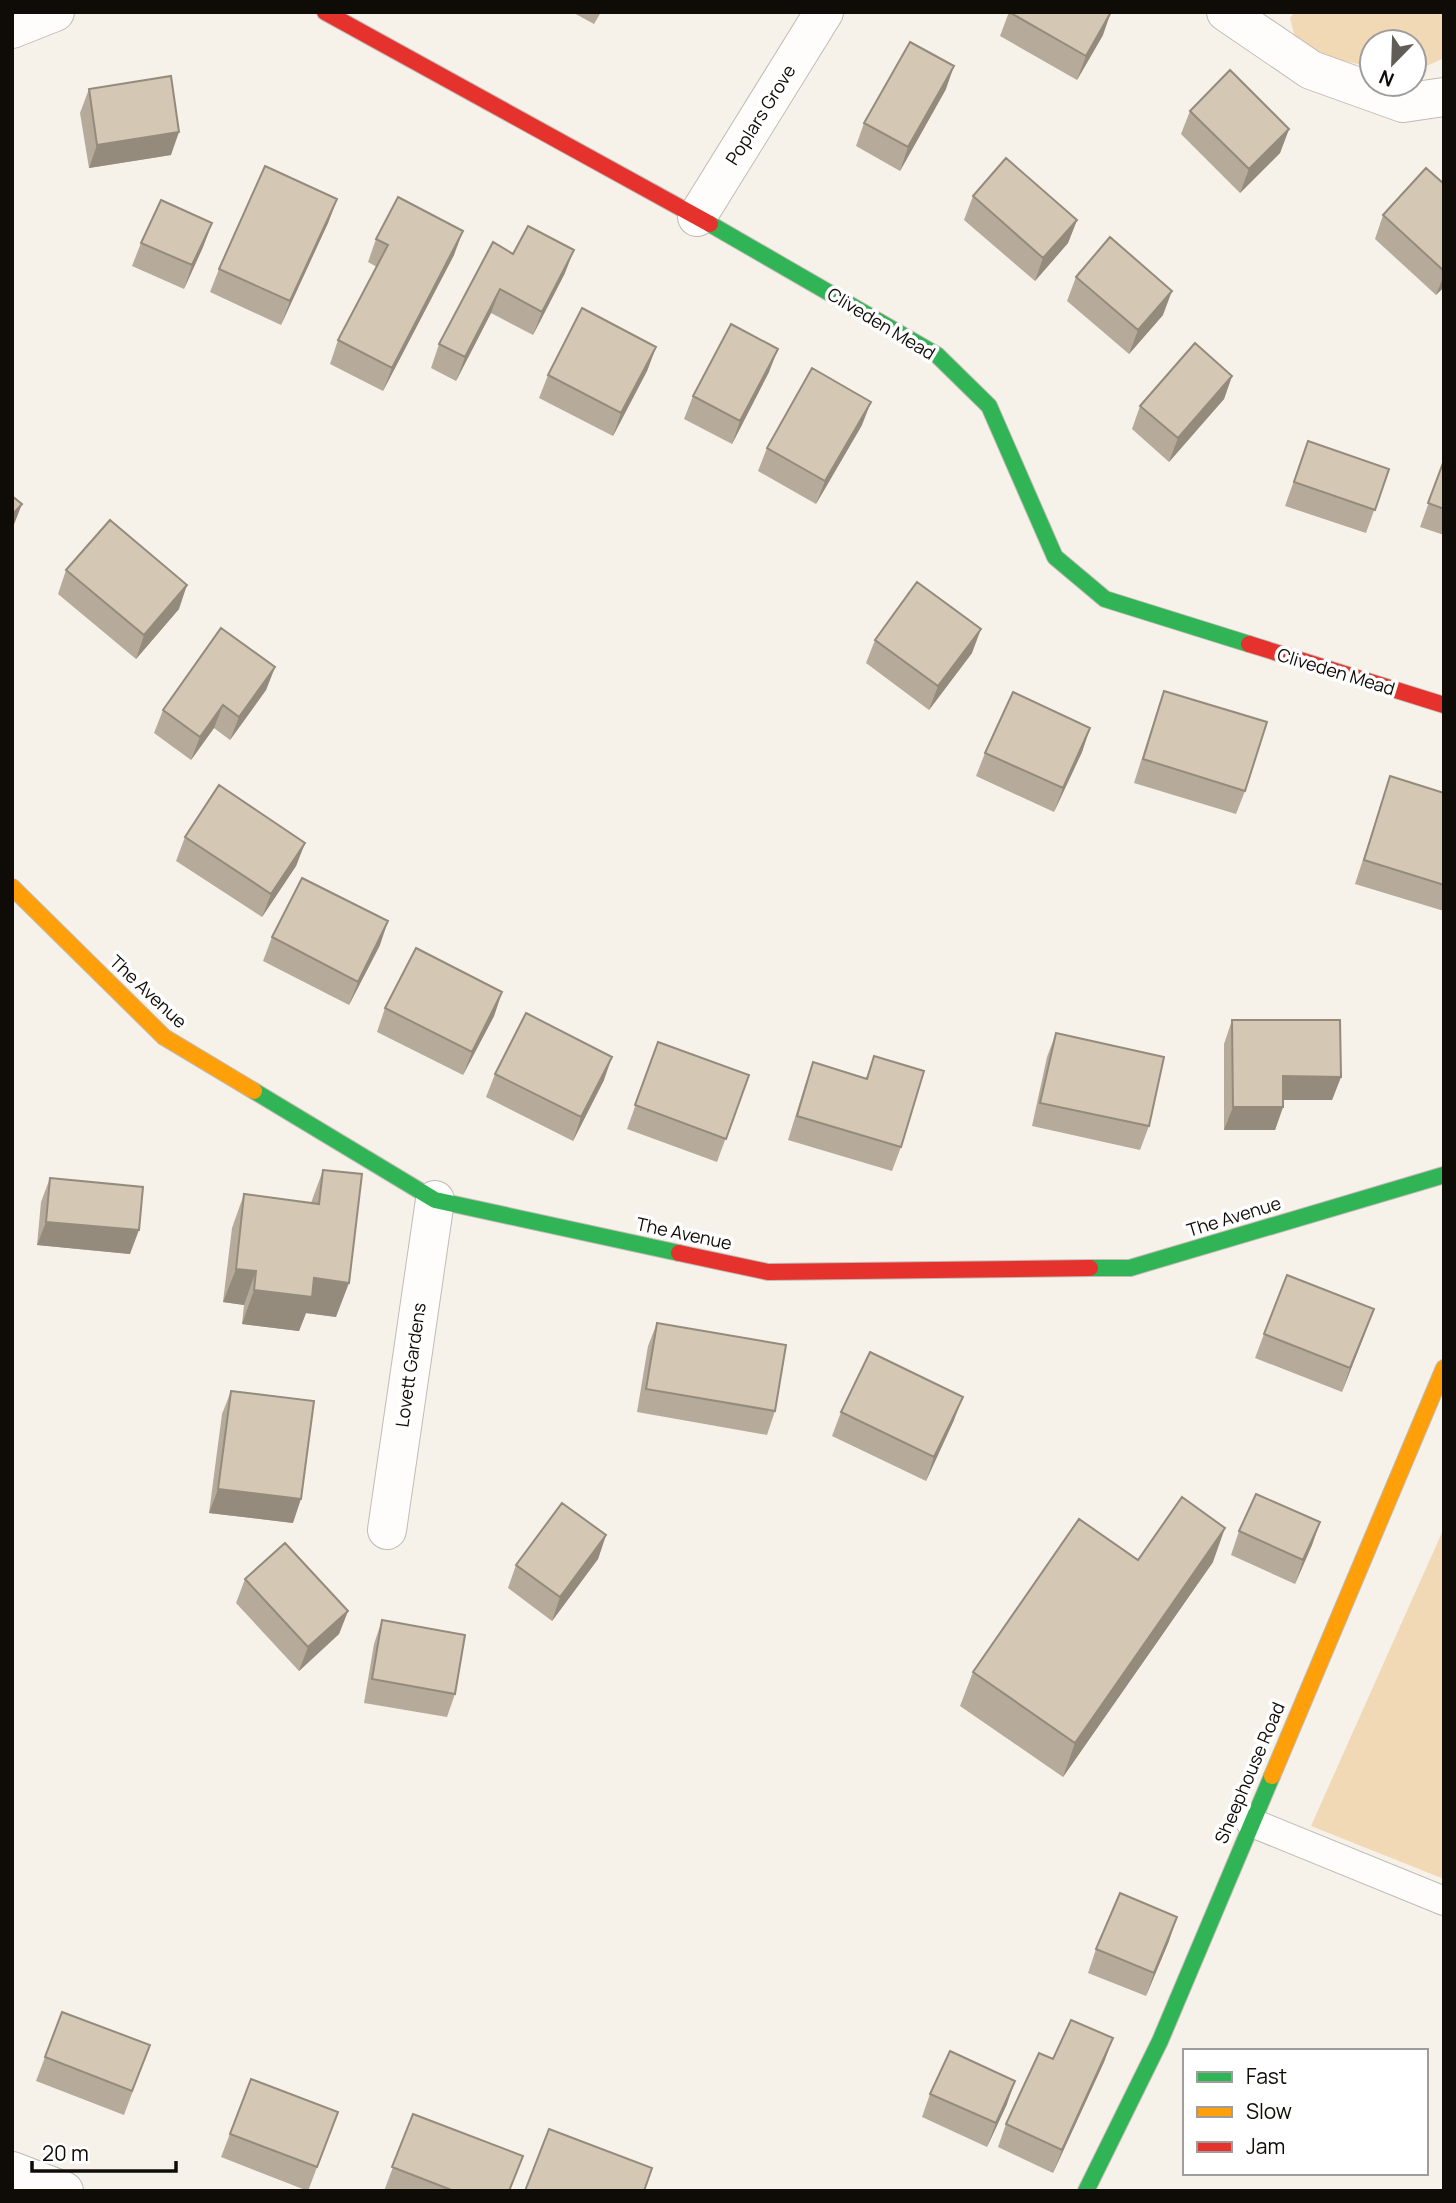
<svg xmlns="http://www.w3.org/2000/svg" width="1456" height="2203" font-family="Manrope,sans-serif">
<rect width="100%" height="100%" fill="#f6f1e9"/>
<!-- green -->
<path fill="#f1d9b6" d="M 1295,12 L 1444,12 L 1444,58 L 1414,72 L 1414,42 L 1372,42 L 1372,67 L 1335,59 L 1296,41 L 1290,18 Z
M 1444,1528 L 1444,1879 L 1311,1826 Z"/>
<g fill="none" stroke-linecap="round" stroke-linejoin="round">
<!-- lane casing -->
<g stroke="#c0bbb5" stroke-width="30">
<path id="lane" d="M 1250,1822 L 1444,1901"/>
</g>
<!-- street casing -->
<g stroke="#c0bbb5" stroke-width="40">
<path id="street" d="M 1226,12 L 1311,70 L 1403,103 L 1444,97
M 12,29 L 55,12
M 697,217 L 824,12
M 387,1530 L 435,1200
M 12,2171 L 64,2191"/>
</g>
<!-- fast casing -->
<g stroke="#c0bbb5" stroke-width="18">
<path id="fast" d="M 710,224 L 937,355 L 989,406 L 1055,557 L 1105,599 L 1249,644
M 254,1091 L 435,1200 L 679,1253
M 1090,1268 L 1130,1268 L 1444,1175
M 1086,2191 L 1160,2041 L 1272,1776"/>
</g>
<!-- slow casing -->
<g stroke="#c0bbb5" stroke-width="18">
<path id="slow" d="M 12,887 L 164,1037 L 254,1091
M 1272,1776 L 1444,1368"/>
</g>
<!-- jam casing -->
<g stroke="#c0bbb5" stroke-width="18">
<path id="jam" d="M 325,12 L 710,224
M 1249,644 L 1444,705
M 679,1253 L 768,1272 L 1090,1268"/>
</g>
<!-- lane -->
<use href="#lane" stroke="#fefdfc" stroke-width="28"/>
<!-- street -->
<use href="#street" stroke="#fefdfc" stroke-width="38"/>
<!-- fast -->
<use href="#fast" stroke="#30b455" stroke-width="16"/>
<!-- slow -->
<use href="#slow" stroke="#ff9f0a" stroke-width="16"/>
<!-- jam -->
<use href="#jam" stroke="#e5322d" stroke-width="16"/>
</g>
<!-- wall -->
<path fill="#b6ab9a" d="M 572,12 L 601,12 L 594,24 Z
M 1009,12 L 1103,35 L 1077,80 L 1000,36 Z
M 89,89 L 171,155 L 89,168 L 80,113 Z
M 946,89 L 900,171 L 856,146 L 864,123 Z
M 1190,111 L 1289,129 L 1280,153 L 1240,193 L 1181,134 Z
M 1444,184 L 1444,287 L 1436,295 L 1375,239 L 1383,215 Z
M 973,196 L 1077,220 L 1068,243 L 1035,281 L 964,220 Z
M 337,199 L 328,223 L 281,325 L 210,292 L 219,269 Z
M 212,223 L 203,247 L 184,289 L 132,266 L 141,243 Z
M 376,239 L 454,255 L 383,391 L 330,364 L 338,340 L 377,267 L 368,262 Z
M 513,254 L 565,273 L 533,335 L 491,313 L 456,381 L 431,368 L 439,344 Z
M 1076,277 L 1163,315 L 1129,354 L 1067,301 Z
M 656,347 L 647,371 L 613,436 L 539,398 L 548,375 Z
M 769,372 L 732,444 L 684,419 L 693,396 Z
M 1232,376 L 1224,399 L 1169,462 L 1132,429 L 1140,406 Z
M 862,425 L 816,504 L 758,471 L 767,448 Z
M 1308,441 L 1389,469 L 1366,533 L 1285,506 Z
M 1443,463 L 1444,463 L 1444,535 L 1420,527 Z
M 66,570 L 179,609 L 136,659 L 58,594 Z
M 875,640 L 972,653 L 929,710 L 866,663 Z
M 275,667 L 266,690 L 230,740 L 214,728 L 191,760 L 154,733 L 163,710 Z
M 1164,691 L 1245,791 L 1236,814 L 1134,783 L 1156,714 Z
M 1090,728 L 1082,752 L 1054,812 L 976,776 L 985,753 Z
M 1390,776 L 1444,793 L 1444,911 L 1355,884 Z
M 185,837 L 305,843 L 296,866 L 262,917 L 176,861 Z
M 272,937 L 380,945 L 349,1005 L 263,961 Z
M 502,992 L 494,1016 L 463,1075 L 377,1032 L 385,1008 Z
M 1232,1020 L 1341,1077 L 1332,1100 L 1283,1100 L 1283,1107 L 1275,1130 L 1224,1130 L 1224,1044 Z
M 1056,1033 L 1149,1126 L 1140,1150 L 1032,1126 L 1047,1057 Z
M 658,1042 L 749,1075 L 717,1162 L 627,1129 Z
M 874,1056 L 901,1147 L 892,1171 L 788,1140 L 805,1085 L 813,1062 L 866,1078 Z
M 495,1074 L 604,1080 L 573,1141 L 486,1097 Z
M 323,1170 L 336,1317 L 306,1313 L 299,1331 L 242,1324 L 244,1305 L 223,1302 L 232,1228 L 244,1194 L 311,1203 Z
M 50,1178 L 130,1254 L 37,1245 L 41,1202 Z
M 657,1323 L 775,1411 L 767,1435 L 637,1412 L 648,1346 Z
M 1365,1333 L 1342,1392 L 1255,1358 L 1264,1334 Z
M 231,1391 L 293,1523 L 209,1513 L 222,1414 Z
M 841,1412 L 954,1420 L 926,1481 L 832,1436 Z
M 1320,1522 L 1312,1545 L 1295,1584 L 1231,1555 L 1239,1531 Z
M 606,1535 L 598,1559 L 552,1621 L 508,1588 L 516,1565 Z
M 1138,1560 L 1213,1562 L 1063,1777 L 960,1706 L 973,1672 Z
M 245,1579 L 348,1611 L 339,1634 L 299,1671 L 236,1603 Z
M 382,1620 L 455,1694 L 447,1717 L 364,1703 L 374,1644 Z
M 1169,1941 L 1146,1996 L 1088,1973 L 1096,1949 Z
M 1113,2038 L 1104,2062 L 1053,2173 L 998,2147 L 1006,2124 L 1053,2059 Z
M 45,2057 L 141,2069 L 124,2115 L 36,2081 Z
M 251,2079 L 338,2112 L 308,2191 L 221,2157 Z
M 930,2094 L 1007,2104 L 987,2147 L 922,2117 Z
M 413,2114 L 510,2191 L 384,2191 Z"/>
<!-- shaded-wall -->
<path fill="#948b7d" d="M 1111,12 L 1103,35 L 1077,80 L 1086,56 Z
M 954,66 L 946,89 L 900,171 L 908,147 Z
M 1289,129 L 1280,153 L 1240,193 L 1249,169 Z
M 179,132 L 171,155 L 89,168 L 97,145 Z
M 337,199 L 328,223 L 281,325 L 290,301 Z
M 1077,220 L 1068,243 L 1035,281 L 1043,258 Z
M 212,223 L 203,247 L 184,289 L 192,265 Z
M 463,231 L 454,255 L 383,391 L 392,368 Z
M 574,250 L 565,273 L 533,335 L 542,312 Z
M 1444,275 L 1444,287 L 1436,295 Z
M 500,289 L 491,313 L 456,381 L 465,357 Z
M 1172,291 L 1163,315 L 1129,354 L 1138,330 Z
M 656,347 L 647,371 L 613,436 L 621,413 Z
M 778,349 L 769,372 L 732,444 L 740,421 Z
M 1232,376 L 1224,399 L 1169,462 L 1178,438 Z
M 871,402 L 862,425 L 816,504 L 825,481 Z
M 22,504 L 13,527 L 12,529 L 12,515 Z
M 187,585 L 179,609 L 136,659 L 144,635 Z
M 981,629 L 972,653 L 929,710 L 938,686 Z
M 275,667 L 266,690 L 230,740 L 239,717 Z
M 223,705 L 214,728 L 191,760 L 200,737 Z
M 1090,728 L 1082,752 L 1054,812 L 1063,788 Z
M 305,843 L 296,866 L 262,917 L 271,894 Z
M 388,921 L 380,945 L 349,1005 L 358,982 Z
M 502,992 L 494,1016 L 463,1075 L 472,1052 Z
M 612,1057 L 604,1080 L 573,1141 L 581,1117 Z
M 1283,1076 L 1341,1077 L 1332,1100 L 1275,1100 Z
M 1233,1107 L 1283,1107 L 1275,1130 L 1224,1130 Z
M 46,1222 L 139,1230 L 130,1254 L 37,1245 Z
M 236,1269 L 256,1271 L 244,1305 L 223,1302 Z
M 314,1278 L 349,1283 L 336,1317 L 306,1313 L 299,1331 L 242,1324 L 254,1290 Z
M 1374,1309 L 1365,1333 L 1342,1392 L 1350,1368 Z
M 963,1397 L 954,1420 L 926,1481 L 934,1457 Z
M 218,1489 L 301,1499 L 293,1523 L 209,1513 Z
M 1320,1522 L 1312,1545 L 1295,1584 L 1303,1560 Z
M 1225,1528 L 1213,1562 L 1063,1777 L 1075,1743 Z
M 606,1535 L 598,1559 L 552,1621 L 560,1597 Z
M 348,1611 L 339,1634 L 299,1671 L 308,1647 Z
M 1177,1917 L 1169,1941 L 1146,1996 L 1154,1973 Z
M 1113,2038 L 1104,2062 L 1053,2173 L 1062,2150 Z
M 1015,2081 L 1007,2104 L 987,2147 L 996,2123 Z"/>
<!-- building -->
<path fill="#d4c7b3" stroke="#948b7d" stroke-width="2" d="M 1009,12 L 1111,12 L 1086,56 Z
M 910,42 L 954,66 L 908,147 L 864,123 Z
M 1230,70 L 1289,129 L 1249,169 L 1190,111 Z
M 171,76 L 179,132 L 97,145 L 89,89 Z
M 1006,158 L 1077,220 L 1043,258 L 973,196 Z
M 265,166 L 337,199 L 290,301 L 219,269 Z
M 1426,168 L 1444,184 L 1444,271 L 1383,215 Z
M 398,197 L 463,231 L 392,368 L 338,340 L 388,245 L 376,239 Z
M 161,200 L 212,223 L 192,265 L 141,243 Z
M 528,226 L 574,250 L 542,312 L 500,289 L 465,357 L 439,344 L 493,242 L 513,254 Z
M 1110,237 L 1172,291 L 1138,330 L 1076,277 Z
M 582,308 L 656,347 L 621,413 L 548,375 Z
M 731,324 L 778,349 L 740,421 L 693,396 Z
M 1195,343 L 1232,376 L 1178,438 L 1140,406 Z
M 812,368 L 871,402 L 825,481 L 767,448 Z
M 1308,441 L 1389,469 L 1375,510 L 1294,482 Z
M 1443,463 L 1444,463 L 1444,509 L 1428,503 Z
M 12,496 L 22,504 L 12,515 Z
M 110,520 L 187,585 L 144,635 L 66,570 Z
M 917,582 L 981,629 L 938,686 L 875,640 Z
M 221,628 L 275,667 L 239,717 L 223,705 L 200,737 L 163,710 Z
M 1164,691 L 1267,722 L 1245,791 L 1143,759 Z
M 1013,692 L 1090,728 L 1063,788 L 985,753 Z
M 1390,776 L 1444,793 L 1444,885 L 1364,860 Z
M 219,785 L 305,843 L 271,894 L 185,837 Z
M 302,878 L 388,921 L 358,982 L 272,937 Z
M 416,948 L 502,992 L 472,1052 L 385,1008 Z
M 526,1013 L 612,1057 L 581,1117 L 495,1074 Z
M 1232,1020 L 1340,1020 L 1341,1077 L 1283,1076 L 1283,1107 L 1233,1107 Z
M 1056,1033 L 1164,1057 L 1149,1126 L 1040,1103 Z
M 658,1042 L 749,1075 L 726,1139 L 635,1105 Z
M 874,1056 L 924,1071 L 901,1147 L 797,1116 L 813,1062 L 867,1079 Z
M 323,1170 L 362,1174 L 349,1283 L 314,1278 L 312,1297 L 254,1290 L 256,1271 L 236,1269 L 244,1194 L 319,1204 Z
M 50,1178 L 143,1187 L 139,1230 L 46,1222 Z
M 1287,1275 L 1374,1309 L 1350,1368 L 1264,1334 Z
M 657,1323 L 786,1345 L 775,1411 L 646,1389 Z
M 870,1352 L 963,1397 L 934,1457 L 841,1412 Z
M 231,1391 L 314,1401 L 301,1499 L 218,1489 Z
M 1256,1494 L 1320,1522 L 1303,1560 L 1239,1531 Z
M 1182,1497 L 1225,1528 L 1075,1743 L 973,1672 L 1079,1519 L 1138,1560 Z
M 562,1503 L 606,1535 L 560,1597 L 516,1565 Z
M 285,1543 L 348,1611 L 308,1647 L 245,1579 Z
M 382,1620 L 465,1635 L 455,1694 L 372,1679 Z
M 1120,1893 L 1177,1917 L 1154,1973 L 1096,1949 Z
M 62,2012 L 150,2045 L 132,2091 L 45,2057 Z
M 1071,2020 L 1113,2038 L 1062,2150 L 1006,2124 L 1039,2053 L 1053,2059 Z
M 950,2051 L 1015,2081 L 996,2123 L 930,2094 Z
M 251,2079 L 338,2112 L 317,2167 L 230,2134 Z
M 413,2114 L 523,2156 L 509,2191 L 454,2191 L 392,2167 Z
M 549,2129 L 652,2168 L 644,2191 L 525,2191 Z"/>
<g text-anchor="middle" stroke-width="7" stroke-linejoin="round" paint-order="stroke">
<!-- street labels -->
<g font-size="18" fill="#0f0b07" stroke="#fff">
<text transform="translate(761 115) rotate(-58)" y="6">Poplars Grove</text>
<text transform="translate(881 324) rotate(31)" y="6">Cliveden Mead</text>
<text transform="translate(1336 672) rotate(17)" y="6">Cliveden Mead</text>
<text transform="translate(148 992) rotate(43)" y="6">The Avenue</text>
<text transform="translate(1234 1217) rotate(-17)" y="6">The Avenue</text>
<text transform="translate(684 1234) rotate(12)" y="6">The Avenue</text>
<text transform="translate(411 1365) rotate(-82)" y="6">Lovett Gardens</text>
<text transform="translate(1250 1773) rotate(-67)" y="6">Sheephouse Road</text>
</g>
</g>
<!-- border -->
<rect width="1456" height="2203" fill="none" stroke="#0f0b07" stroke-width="28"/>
<!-- legend -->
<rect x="1183" y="2049" width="245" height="126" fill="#ffffff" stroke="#9f9d9c" stroke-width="2"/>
<rect x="1197" y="2072" width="35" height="10" fill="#30b455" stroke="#9f9d9c" stroke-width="2"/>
<text x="1246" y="2084" font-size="21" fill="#0f0b07">Fast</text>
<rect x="1197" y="2107" width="35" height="10" fill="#ff9f0a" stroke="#9f9d9c" stroke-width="2"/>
<text x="1246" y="2119" font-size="21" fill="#0f0b07">Slow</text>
<rect x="1197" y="2142" width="35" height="10" fill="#e5322d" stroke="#9f9d9c" stroke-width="2"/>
<text x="1246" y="2154" font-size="21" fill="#0f0b07">Jam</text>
<!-- north arrow -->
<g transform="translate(1393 63) rotate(203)"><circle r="33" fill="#ffffff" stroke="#9f9d9c" stroke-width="2"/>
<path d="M0-5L12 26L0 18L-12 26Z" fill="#605c56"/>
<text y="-10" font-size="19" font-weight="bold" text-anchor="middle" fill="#0f0b07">N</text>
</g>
<!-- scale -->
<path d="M32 2161v10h144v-10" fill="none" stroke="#0f0b07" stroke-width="3.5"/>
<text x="42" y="2161" font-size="21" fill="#0f0b07" stroke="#ffffff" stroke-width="5" paint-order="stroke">20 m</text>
</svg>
